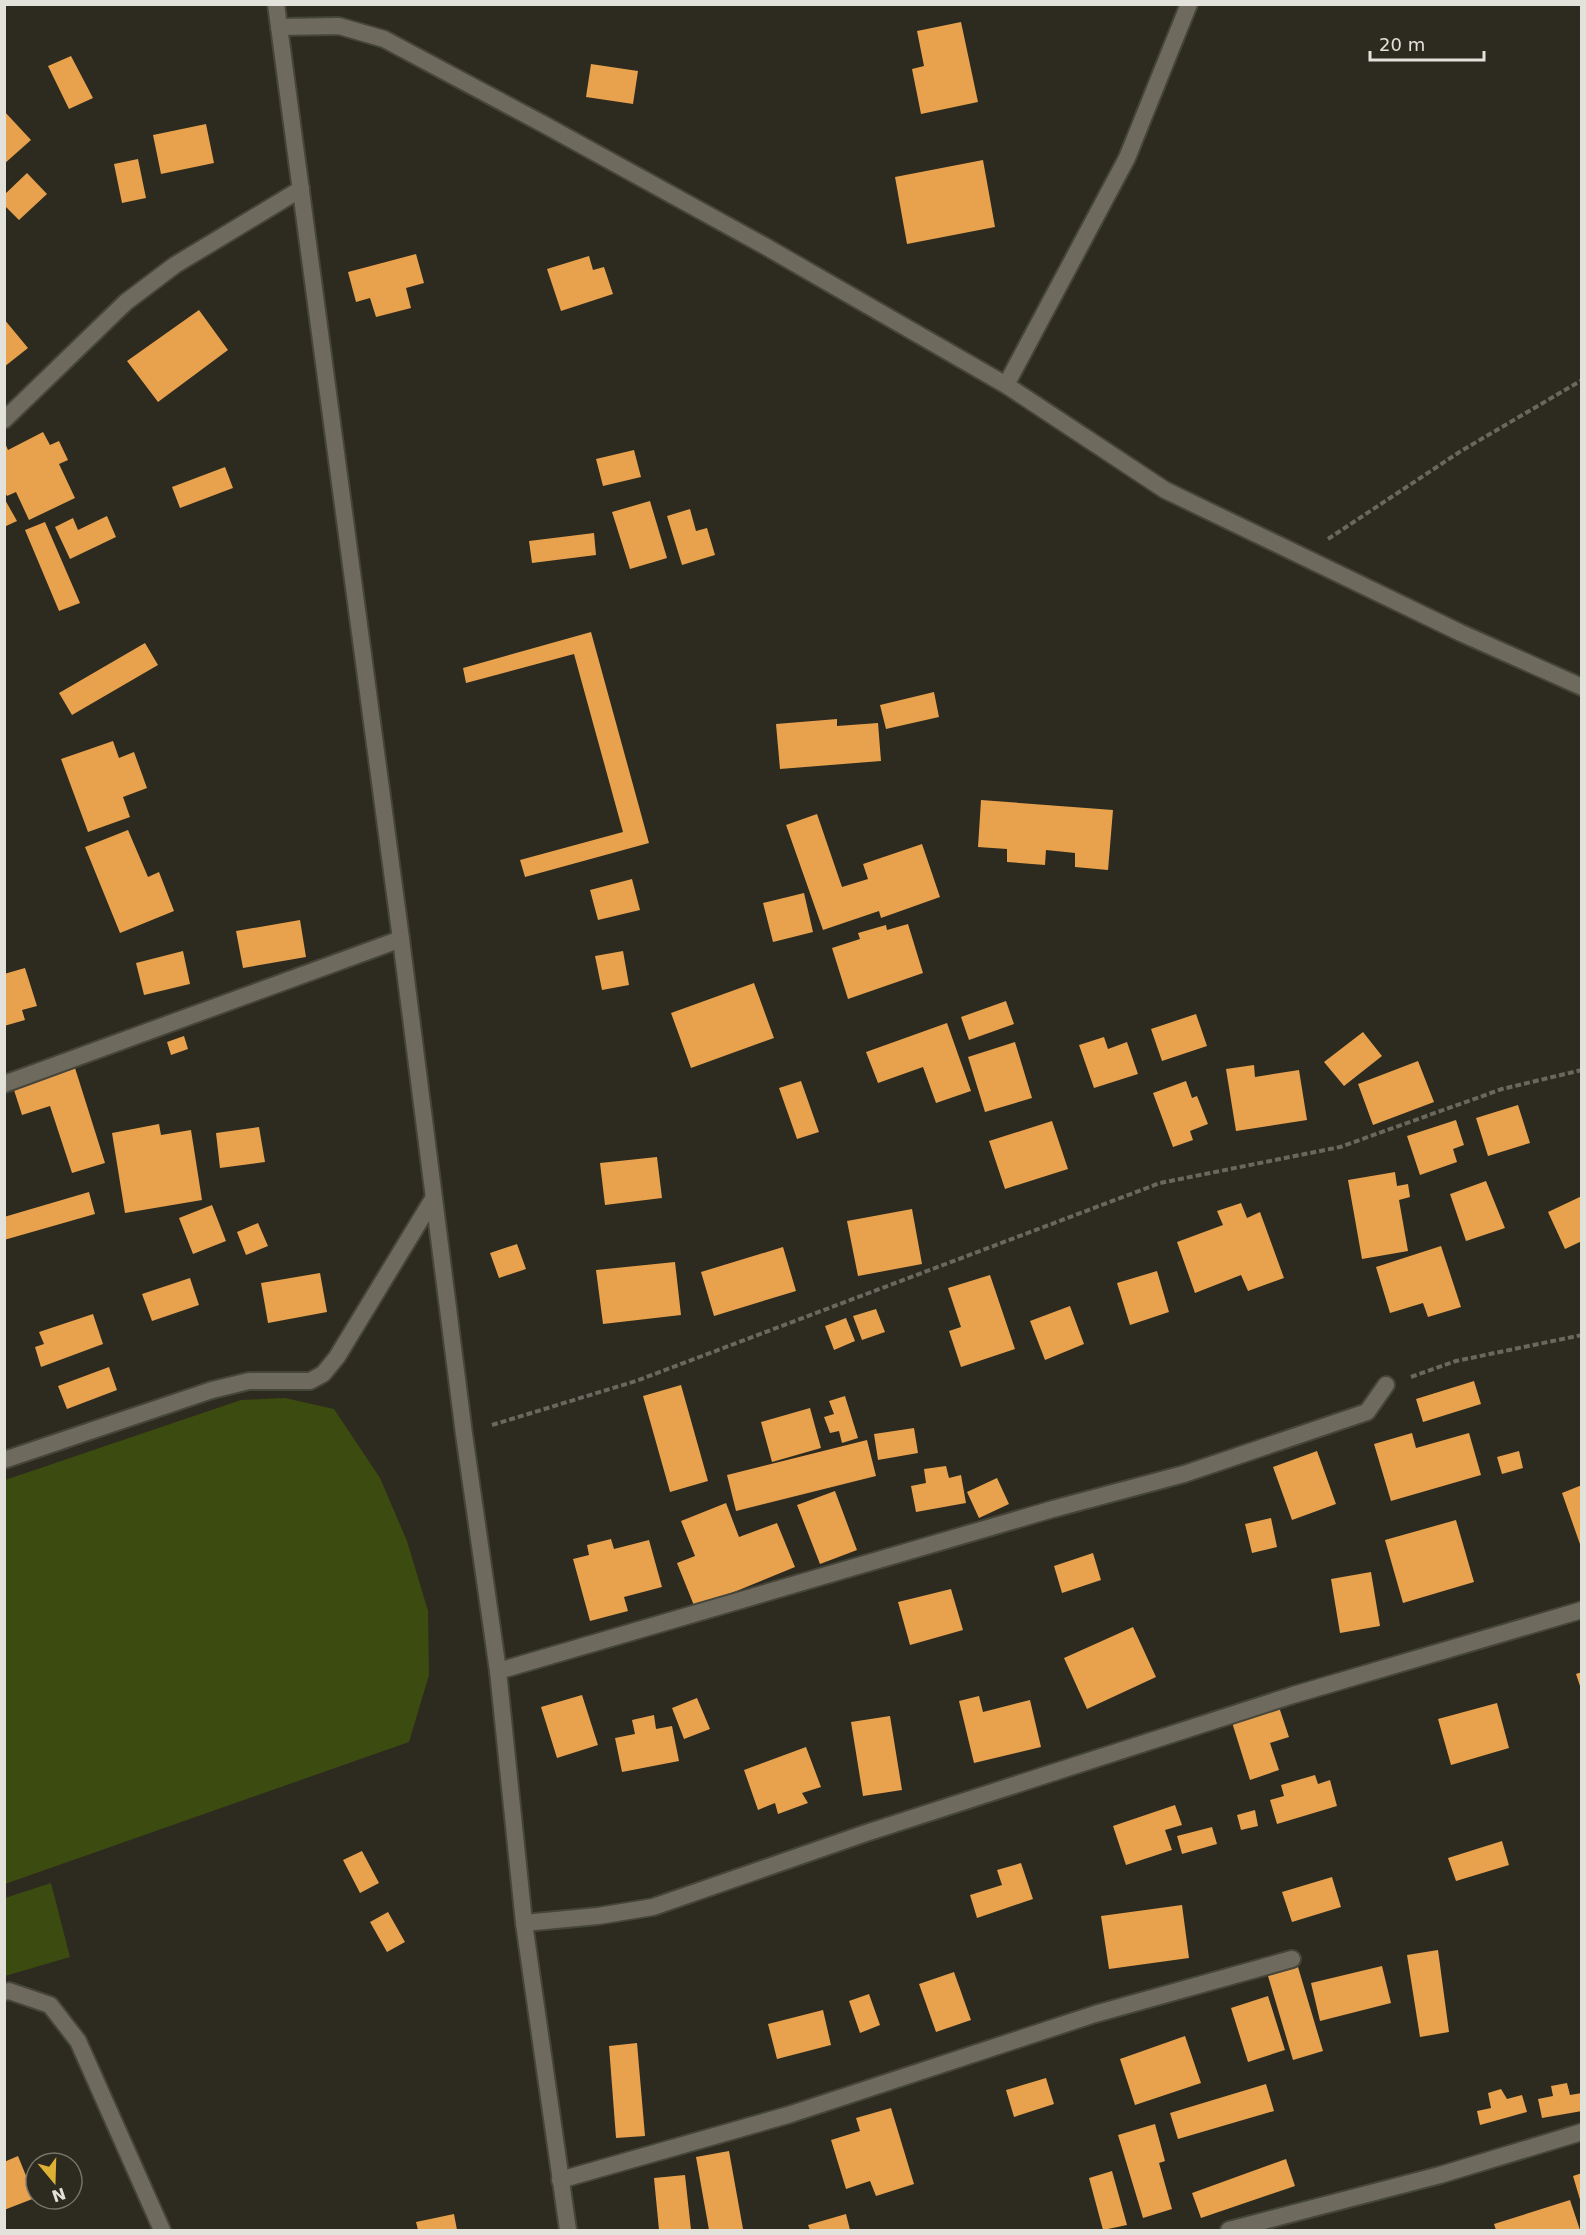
<svg xmlns="http://www.w3.org/2000/svg" width="1586" height="2235" font-family="'DejaVu Sans',sans-serif">
<rect width="100%" height="100%" fill="#2d2a1f"/>
<!-- green -->
<path fill="#3c4b10" d="M 285,1398 L 334,1409 L 380,1478 L 407,1541 L 428,1611 L 429,1675 L 409,1742 L 5,1884 L 5,1480 L 241,1400 Z
M 51,1883 L 70,1957 L 5,1976 L 5,1898 Z"/>
<!-- building -->
<path fill="#e8a24e" d="M 961,22 L 978,102 L 921,114 L 912,69 L 924,66 L 917,31 Z
M 71,56 L 93,98 L 69,109 L 48,66 Z
M 591,64 L 638,71 L 633,104 L 586,97 Z
M 4,111 L 31,140 L 4,164 Z
M 206,124 L 214,163 L 161,174 L 153,135 Z
M 138,159 L 146,198 L 122,203 L 114,164 Z
M 983,160 L 995,227 L 907,244 L 895,177 Z
M 27,173 L 47,194 L 19,220 L 4,205 L 4,195 Z
M 416,254 L 424,283 L 406,288 L 411,308 L 376,317 L 370,298 L 356,302 L 348,272 Z
M 589,256 L 593,270 L 604,267 L 613,294 L 561,311 L 547,269 Z
M 199,310 L 228,350 L 158,402 L 127,361 Z
M 4,319 L 28,348 L 4,367 Z
M 43,432 L 50,445 L 59,441 L 68,460 L 59,464 L 75,498 L 29,520 L 16,492 L 7,496 L 4,490 L 4,441 L 8,450 Z
M 634,450 L 641,477 L 603,486 L 596,459 Z
M 225,467 L 233,488 L 180,508 L 172,487 Z
M 4,498 L 17,521 L 4,527 Z
M 650,501 L 667,558 L 630,569 L 612,512 Z
M 690,509 L 696,531 L 707,528 L 715,555 L 682,565 L 667,516 Z
M 107,516 L 116,537 L 70,559 L 55,527 L 73,518 L 78,530 Z
M 45,522 L 80,603 L 59,611 L 25,530 Z
M 594,533 L 596,555 L 532,563 L 529,541 Z
M 591,632 L 649,843 L 525,877 L 520,860 L 623,832 L 574,654 L 466,683 L 463,668 Z
M 145,643 L 158,665 L 72,715 L 59,693 Z
M 934,692 L 939,717 L 886,729 L 880,705 Z
M 837,719 L 837,726 L 878,723 L 881,761 L 780,769 L 776,724 Z
M 113,741 L 119,758 L 134,752 L 147,788 L 123,797 L 130,817 L 88,832 L 61,759 Z
M 981,800 L 1113,810 L 1108,870 L 1075,867 L 1075,853 L 1046,850 L 1045,865 L 1007,862 L 1007,849 L 978,847 Z
M 817,814 L 842,887 L 868,879 L 863,864 L 922,844 L 940,897 L 881,918 L 879,911 L 823,930 L 786,825 Z
M 128,830 L 148,877 L 159,872 L 174,911 L 120,933 L 85,847 Z
M 632,879 L 640,910 L 598,920 L 590,890 Z
M 804,893 L 813,932 L 773,942 L 763,903 Z
M 300,920 L 306,957 L 243,968 L 236,931 Z
M 908,924 L 923,973 L 848,999 L 832,948 L 860,939 L 858,933 L 886,925 L 887,930 Z
M 183,951 L 190,984 L 144,995 L 136,963 Z
M 623,951 L 629,985 L 602,990 L 595,956 Z
M 25,968 L 37,1006 L 22,1010 L 25,1020 L 4,1026 L 4,974 Z
M 754,983 L 774,1038 L 691,1068 L 671,1013 Z
M 1006,1001 L 1014,1024 L 969,1040 L 961,1017 Z
M 1196,1014 L 1207,1046 L 1162,1061 L 1151,1029 Z
M 947,1023 L 971,1091 L 936,1103 L 923,1067 L 878,1083 L 866,1052 Z
M 1363,1032 L 1382,1056 L 1344,1086 L 1324,1062 Z
M 184,1036 L 188,1049 L 171,1055 L 167,1042 Z
M 1104,1037 L 1108,1049 L 1127,1042 L 1138,1074 L 1094,1088 L 1079,1045 Z
M 1015,1042 L 1032,1098 L 985,1112 L 968,1057 Z
M 1418,1061 L 1434,1102 L 1373,1125 L 1358,1084 Z
M 1254,1065 L 1255,1077 L 1299,1070 L 1307,1120 L 1236,1131 L 1226,1069 Z
M 75,1068 L 105,1163 L 72,1173 L 50,1106 L 22,1115 L 13,1087 Z
M 801,1081 L 819,1132 L 797,1139 L 779,1088 Z
M 1186,1081 L 1192,1098 L 1197,1096 L 1208,1124 L 1190,1131 L 1193,1140 L 1173,1147 L 1153,1093 Z
M 1518,1105 L 1530,1143 L 1488,1156 L 1476,1118 Z
M 1456,1120 L 1464,1145 L 1453,1149 L 1457,1162 L 1420,1175 L 1407,1136 Z
M 1052,1121 L 1068,1169 L 1005,1189 L 989,1141 Z
M 159,1124 L 161,1135 L 191,1130 L 202,1200 L 125,1213 L 112,1133 Z
M 259,1127 L 265,1162 L 220,1168 L 216,1133 Z
M 657,1157 L 662,1198 L 605,1205 L 600,1163 Z
M 1395,1172 L 1397,1186 L 1408,1184 L 1410,1197 L 1399,1200 L 1408,1251 L 1362,1259 L 1348,1180 Z
M 1486,1181 L 1505,1228 L 1466,1241 L 1450,1194 Z
M 89,1192 L 95,1214 L 4,1240 L 4,1217 Z
M 1582,1196 L 1582,1241 L 1565,1249 L 1548,1212 Z
M 1241,1203 L 1247,1218 L 1260,1212 L 1284,1278 L 1248,1291 L 1241,1275 L 1195,1293 L 1177,1242 L 1223,1225 L 1217,1211 Z
M 212,1205 L 226,1241 L 193,1254 L 179,1218 Z
M 912,1209 L 922,1264 L 858,1276 L 847,1221 Z
M 258,1223 L 268,1246 L 246,1255 L 237,1232 Z
M 517,1244 L 526,1269 L 499,1278 L 490,1253 Z
M 1441,1246 L 1461,1307 L 1428,1317 L 1423,1303 L 1390,1313 L 1376,1267 Z
M 783,1247 L 796,1291 L 714,1316 L 701,1272 Z
M 675,1262 L 681,1315 L 603,1324 L 596,1270 Z
M 1157,1271 L 1169,1312 L 1130,1325 L 1117,1283 Z
M 320,1273 L 327,1312 L 268,1323 L 261,1283 Z
M 990,1275 L 1015,1349 L 961,1367 L 949,1331 L 961,1327 L 948,1288 Z
M 190,1278 L 199,1305 L 152,1321 L 142,1294 Z
M 1070,1306 L 1084,1344 L 1045,1360 L 1030,1321 Z
M 876,1309 L 885,1332 L 862,1340 L 853,1316 Z
M 93,1314 L 103,1344 L 41,1367 L 35,1347 L 44,1344 L 39,1332 Z
M 846,1318 L 855,1341 L 834,1350 L 825,1326 Z
M 109,1367 L 117,1390 L 67,1409 L 58,1386 Z
M 1474,1381 L 1481,1404 L 1423,1422 L 1416,1399 Z
M 681,1385 L 708,1481 L 670,1492 L 643,1396 Z
M 845,1396 L 858,1438 L 842,1443 L 839,1431 L 830,1433 L 824,1417 L 834,1414 L 829,1401 Z
M 810,1408 L 821,1448 L 772,1462 L 761,1422 Z
M 914,1428 L 918,1453 L 878,1460 L 874,1434 Z
M 1412,1433 L 1416,1448 L 1469,1433 L 1481,1475 L 1391,1501 L 1374,1444 Z
M 867,1440 L 876,1476 L 736,1511 L 727,1475 Z
M 1317,1451 L 1336,1504 L 1292,1520 L 1273,1467 Z
M 1519,1451 L 1523,1468 L 1502,1474 L 1497,1457 Z
M 946,1466 L 949,1478 L 961,1475 L 966,1503 L 916,1512 L 911,1486 L 926,1483 L 924,1469 Z
M 997,1478 L 1009,1504 L 979,1518 L 967,1492 Z
M 1582,1485 L 1582,1547 L 1581,1547 L 1562,1493 Z
M 835,1491 L 857,1550 L 820,1564 L 797,1505 Z
M 726,1503 L 739,1537 L 777,1523 L 795,1567 L 695,1608 L 677,1563 L 695,1556 L 681,1521 Z
M 1271,1518 L 1277,1547 L 1252,1553 L 1245,1524 Z
M 1456,1520 L 1474,1582 L 1403,1603 L 1385,1540 Z
M 611,1539 L 614,1549 L 649,1540 L 662,1587 L 624,1597 L 628,1611 L 590,1621 L 573,1559 L 589,1555 L 587,1545 Z
M 1093,1553 L 1101,1580 L 1062,1593 L 1054,1566 Z
M 1371,1572 L 1380,1626 L 1340,1633 L 1331,1579 Z
M 951,1589 L 963,1630 L 910,1645 L 898,1602 Z
M 1133,1627 L 1156,1677 L 1087,1709 L 1064,1658 Z
M 1582,1672 L 1582,1689 L 1581,1689 L 1576,1674 Z
M 582,1695 L 598,1745 L 557,1758 L 541,1707 Z
M 979,1696 L 983,1712 L 1030,1700 L 1041,1747 L 974,1763 L 959,1701 Z
M 697,1698 L 710,1729 L 684,1739 L 672,1708 Z
M 1277,1701 L 1289,1737 L 1270,1743 L 1279,1770 L 1250,1780 L 1230,1716 Z
M 1497,1703 L 1509,1748 L 1451,1765 L 1438,1719 Z
M 654,1715 L 656,1729 L 672,1726 L 679,1761 L 622,1772 L 615,1738 L 635,1734 L 632,1720 Z
M 890,1716 L 902,1790 L 863,1796 L 851,1722 Z
M 806,1747 L 821,1787 L 802,1793 L 808,1803 L 778,1814 L 775,1803 L 758,1810 L 744,1770 Z
M 1315,1775 L 1318,1784 L 1330,1780 L 1337,1806 L 1277,1824 L 1270,1800 L 1284,1796 L 1281,1785 Z
M 1175,1805 L 1182,1825 L 1165,1830 L 1172,1850 L 1126,1865 L 1113,1826 Z
M 1255,1810 L 1258,1826 L 1241,1830 L 1237,1815 Z
M 1212,1827 L 1217,1844 L 1182,1854 L 1177,1836 Z
M 1502,1841 L 1509,1865 L 1456,1881 L 1448,1858 Z
M 362,1851 L 379,1883 L 360,1893 L 343,1860 Z
M 1021,1863 L 1033,1899 L 977,1918 L 970,1895 L 1002,1885 L 997,1870 Z
M 1332,1877 L 1341,1907 L 1292,1922 L 1282,1892 Z
M 1182,1905 L 1189,1958 L 1109,1969 L 1101,1916 Z
M 388,1912 L 405,1942 L 387,1952 L 370,1922 Z
M 1438,1950 L 1449,2032 L 1420,2037 L 1407,1955 Z
M 1382,1966 L 1391,2003 L 1320,2021 L 1311,1983 Z
M 1298,1967 L 1323,2051 L 1293,2060 L 1268,1976 Z
M 954,1972 L 971,2020 L 936,2032 L 919,1984 Z
M 869,1994 L 880,2025 L 860,2033 L 849,2001 Z
M 1268,1996 L 1285,2050 L 1248,2062 L 1231,2008 Z
M 823,2010 L 831,2045 L 777,2059 L 768,2024 Z
M 1185,2036 L 1201,2083 L 1135,2105 L 1120,2059 Z
M 637,2043 L 645,2136 L 616,2138 L 609,2046 Z
M 1046,2078 L 1054,2104 L 1014,2117 L 1006,2090 Z
M 1567,2083 L 1570,2095 L 1582,2093 L 1582,2111 L 1542,2118 L 1538,2099 L 1553,2096 L 1551,2086 Z
M 1266,2084 L 1274,2111 L 1178,2139 L 1170,2113 Z
M 1501,2089 L 1507,2099 L 1522,2095 L 1527,2112 L 1480,2125 L 1477,2111 L 1491,2108 L 1488,2093 Z
M 891,2108 L 914,2184 L 876,2196 L 870,2181 L 846,2189 L 831,2140 L 860,2131 L 856,2118 Z
M 1155,2124 L 1165,2161 L 1159,2163 L 1172,2209 L 1143,2218 L 1118,2135 Z
M 729,2151 L 743,2229 L 709,2230 L 696,2157 Z
M 18,2156 L 35,2198 L 4,2210 L 4,2162 Z
M 1286,2159 L 1295,2186 L 1201,2218 L 1192,2193 Z
M 1112,2171 L 1127,2225 L 1103,2230 L 1089,2178 Z
M 1582,2173 L 1582,2203 L 1581,2203 L 1573,2176 Z
M 685,2175 L 691,2230 L 659,2230 L 654,2178 Z
M 1570,2200 L 1580,2230 L 1496,2230 L 1494,2224 Z
M 454,2214 L 457,2230 L 418,2230 L 416,2222 Z
M 846,2214 L 850,2230 L 810,2230 L 808,2225 Z"/>
<g fill="none" stroke-linecap="round" stroke-linejoin="round">
<!-- minor casing -->
<g stroke="#46453a" stroke-width="20">
<path id="minor" d="M 279,27 L 339,26 L 384,39 L 545,125 L 763,245 L 1006,385 L 1165,490 L 1461,633 L 1582,687
M 1006,385 L 1127,158 L 1189,4
M 4,420 L 126,302 L 175,265 L 301,189
M 4,1084 L 401,939
M 4,1460 L 212,1390 L 249,1381 L 310,1381 L 323,1374 L 337,1357 L 433,1199
M 498,1671 L 1053,1509 L 1184,1474 L 1367,1412 L 1386,1385
M 524,1923 L 598,1916 L 653,1907 L 866,1833 L 1293,1695 L 1582,1610
M 4,1992 L 9,1991 L 50,2005 L 78,2041 L 162,2230
M 560,2180 L 788,2115 L 1095,2014 L 1292,1959
M 1229,2230 L 1440,2175 L 1582,2132"/>
</g>
<!-- tertiary casing -->
<g stroke="#46453a" stroke-width="20">
<path id="tertiary" d="M 276,4 L 401,939 L 464,1434 L 498,1671 L 524,1923 L 568,2230"/>
</g>
<!-- path -->
<path stroke="#6a685e" stroke-width="4" stroke-dasharray="6 3" stroke-linecap="butt" d="M 1328,539 L 1461,451 L 1582,380
M 1411,1377 L 1456,1361 L 1582,1335
M 492,1425 L 636,1381 L 1160,1183 L 1340,1147 L 1502,1089 L 1582,1070"/>
<!-- minor -->
<use href="#minor" stroke="#6e6b5e" stroke-width="16"/>
<!-- tertiary -->
<use href="#tertiary" stroke="#6e6b5e" stroke-width="16"/>
</g>
<!-- border -->
<rect width="1586" height="2235" fill="none" stroke="#e3e2da" stroke-width="12"/>
<!-- north arrow -->
<g transform="translate(54 2181) rotate(161)"><circle r="28" fill="#2d2a1f" stroke="#76746a" stroke-width="1.5"/>
<path d="M0-4.5L10 22L0 15L-10 22Z" fill="#ddb133"/>
<text y="-9" font-size="16" font-weight="bold" text-anchor="middle" fill="#e3e2da">N</text>
</g>
<!-- scale -->
<path d="M1370 51v9h114v-9" fill="none" stroke="#e3e2da" stroke-width="3"/>
<text x="1379" y="51" font-size="18" fill="#e3e2da" stroke="#2d2a1f" stroke-width="4.5" paint-order="stroke">20 m</text>
</svg>
